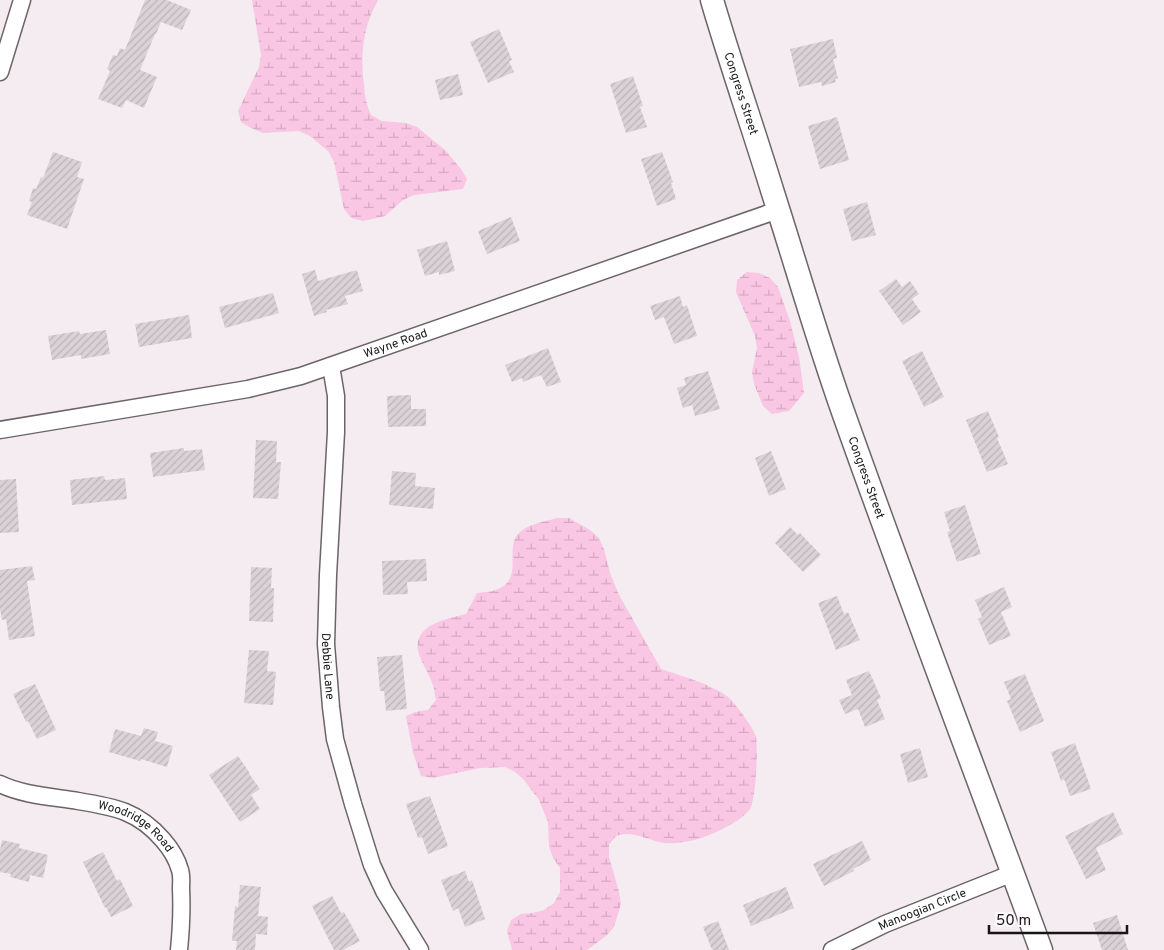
<svg xmlns="http://www.w3.org/2000/svg" width="1164" height="950" font-family="Overpass,sans-serif">
<defs>
<pattern id="wetland-marsh" width="20" height="14" patternUnits="userSpaceOnUse" patternTransform="scale(1.25)"><rect width="20" height="14" fill="#f9c6e3"/><path d="M1 5h8M5 5V1M11 12h8M15 12V8" fill="none" stroke="#d5a9c2"/></pattern>
<pattern id="building-hatch" width="6" height="6" patternUnits="userSpaceOnUse" patternTransform="scale(1.25)"><rect width="6" height="6" fill="#dad2d6"/><path d="M-1 1l2-2M0 6l6-6M5 7l2-2" fill="none" stroke="#bab3b7"/></pattern>
</defs>
<rect width="100%" height="100%" fill="#f4ecf0"/>
<!-- wetland -->
<path fill="url(#wetland-marsh)" d="M 252,0 L 378,0 C 363,28 360,53 364,85 C 365,96 366,104 371,115 L 382,121 L 406,123 L 417,127 L 445,150 L 461,169 L 467,179 L 463,189 L 414,195 L 403,200 L 385,216 L 363,221 L 351,218 L 344,209 L 334,162 L 328,151 L 310,136 L 299,131 L 263,133 L 251,128 L 241,122 L 238,111 L 259,67 L 261,55 Z
M 747,272 L 759,273 L 770,278 L 778,287 L 790,321 L 799,357 L 804,393 L 789,411 L 772,414 L 763,406 L 754,384 L 752,372 L 757,348 L 755,336 L 736,292 L 737,280 Z
M 557,518 L 569,518 L 590,530 L 599,538 L 604,549 L 610,573 L 619,595 L 661,669 C 681,676 712,684 728,697 C 735,703 754,728 756,737 C 758,749 756,799 750,809 C 742,821 712,835 698,839 C 687,842 675,844 664,843 C 652,841 638,834 627,834 C 623,834 619,835 616,836 L 609,845 L 609,857 L 619,892 L 621,904 L 614,927 L 606,936 L 587,950 L 512,950 L 507,931 L 511,920 L 521,914 L 533,913 L 544,910 L 554,903 L 560,892 L 560,868 L 553,858 L 549,847 L 548,822 L 539,800 L 524,780 L 515,772 L 505,767 L 480,768 L 433,778 L 421,776 L 413,753 L 406,716 L 415,712 L 428,710 L 436,700 C 435,697 435,692 434,689 C 431,677 424,667 420,657 C 408,626 445,619 466,614 L 477,593 C 484,592 494,592 500,588 C 522,578 506,550 517,535 C 526,524 544,522 557,518 Z"/>
<!-- building -->
<path fill="url(#building-hatch)" d="M 145,0 L 167,0 L 191,10 L 182,30 L 161,22 L 156,34 L 155,34 L 140,70 L 157,77 L 144,108 L 126,100 L 122,108 L 98,99 L 110,71 L 107,69 L 113,55 L 117,56 L 120,48 L 125,50 Z
M 499,29 L 512,60 L 509,61 L 514,72 L 488,83 L 470,42 Z
M 833,39 L 837,58 L 833,59 L 838,78 L 835,79 L 836,82 L 822,86 L 821,82 L 799,87 L 790,49 Z
M 458,74 L 463,95 L 440,100 L 435,80 Z
M 633,76 L 643,106 L 640,107 L 647,127 L 626,133 L 610,84 Z
M 837,117 L 849,160 L 820,169 L 808,126 Z
M 53,152 L 82,162 L 77,177 L 84,179 L 67,229 L 27,215 L 32,202 L 29,201 L 33,188 L 36,189 L 41,177 L 43,178 Z
M 662,152 L 673,182 L 671,183 L 676,199 L 657,206 L 641,159 Z
M 867,202 L 876,235 L 852,241 L 843,209 Z
M 511,217 L 520,241 L 487,254 L 478,231 Z
M 447,241 L 455,271 L 439,275 L 439,272 L 425,276 L 417,250 Z
M 315,270 L 318,281 L 357,270 L 363,291 L 345,296 L 348,304 L 326,310 L 327,312 L 314,316 L 302,274 Z
M 896,279 L 902,287 L 910,281 L 919,294 L 912,299 L 921,312 L 903,325 L 879,291 Z
M 273,293 L 279,313 L 225,328 L 219,307 Z
M 680,296 L 683,307 L 687,305 L 697,336 L 674,344 L 664,317 L 655,320 L 650,306 Z
M 189,315 L 192,338 L 139,347 L 135,324 Z
M 106,330 L 110,354 L 81,359 L 81,355 L 52,360 L 48,336 L 79,331 L 80,334 Z
M 548,348 L 561,382 L 547,387 L 541,375 L 523,382 L 522,378 L 512,382 L 505,365 Z
M 922,351 L 944,397 L 924,407 L 902,361 Z
M 708,371 L 720,409 L 695,416 L 692,405 L 683,408 L 677,388 L 686,385 L 684,378 Z
M 411,395 L 411,409 L 426,409 L 426,426 L 388,427 L 387,396 Z
M 988,411 L 999,437 L 997,438 L 1008,464 L 987,472 L 966,420 Z
M 256,440 L 277,441 L 276,462 L 281,462 L 278,499 L 253,498 Z
M 184,448 L 184,451 L 202,449 L 205,470 L 153,477 L 150,453 Z
M 771,451 L 786,489 L 769,496 L 755,458 Z
M 392,471 L 416,473 L 415,486 L 435,488 L 433,509 L 389,505 Z
M 104,476 L 105,480 L 125,478 L 127,499 L 72,505 L 70,480 Z
M 16,479 L 19,532 L 0,533 L 0,480 Z
M 965,505 L 981,554 L 957,562 L 947,532 L 950,531 L 944,512 Z
M 790,527 L 798,535 L 800,533 L 821,555 L 803,572 L 775,543 Z
M 426,559 L 427,581 L 407,582 L 408,594 L 383,595 L 382,561 Z
M 32,566 L 35,580 L 27,581 L 35,636 L 9,640 L 6,619 L 2,620 L 0,609 L 0,570 Z
M 251,567 L 272,568 L 271,588 L 274,588 L 273,622 L 249,621 Z
M 1004,587 L 1012,607 L 1001,612 L 1011,636 L 989,645 L 978,619 L 982,617 L 975,600 Z
M 837,596 L 844,614 L 848,612 L 860,640 L 836,650 L 818,603 Z
M 249,650 L 269,651 L 267,671 L 276,672 L 273,705 L 244,703 Z
M 402,655 L 407,709 L 386,711 L 384,691 L 380,691 L 377,657 Z
M 869,671 L 881,698 L 877,700 L 885,719 L 865,727 L 858,709 L 845,714 L 839,700 L 852,695 L 846,680 Z
M 1025,674 L 1044,721 L 1020,732 L 1007,701 L 1011,699 L 1004,682 Z
M 35,684 L 56,730 L 37,739 L 28,721 L 26,722 L 13,694 Z
M 144,728 L 158,732 L 155,741 L 173,746 L 167,767 L 141,759 L 140,761 L 109,752 L 115,729 L 141,736 Z
M 1075,743 L 1091,789 L 1070,796 L 1064,779 L 1061,781 L 1051,752 Z
M 920,748 L 928,777 L 908,783 L 900,754 Z
M 238,756 L 249,772 L 250,775 L 260,789 L 251,795 L 260,809 L 240,822 L 209,775 Z
M 430,796 L 448,846 L 428,854 L 422,837 L 418,838 L 406,804 Z
M 1113,812 L 1123,834 L 1096,848 L 1106,870 L 1086,879 L 1065,836 Z
M 2,840 L 20,844 L 19,848 L 48,855 L 43,878 L 30,875 L 29,882 L 10,877 L 11,874 L 0,872 L 0,850 Z
M 862,841 L 871,860 L 853,869 L 854,871 L 824,886 L 813,864 Z
M 103,852 L 117,881 L 120,879 L 133,906 L 111,917 L 106,907 L 105,908 L 83,862 Z
M 465,871 L 469,882 L 472,880 L 485,919 L 465,927 L 458,908 L 453,911 L 441,880 Z
M 240,885 L 261,887 L 258,916 L 268,917 L 267,935 L 256,934 L 255,950 L 236,950 L 237,941 L 232,941 L 235,906 L 238,907 Z
M 786,887 L 794,908 L 751,926 L 743,905 Z
M 332,896 L 341,913 L 344,912 L 360,941 L 343,950 L 334,950 L 312,906 Z
M 1117,915 L 1128,950 L 1102,950 L 1093,923 Z
M 718,921 L 729,950 L 712,950 L 703,927 Z"/>
<g fill="none" stroke-linecap="round" stroke-linejoin="round">
<!-- minor casing -->
<g stroke="#6b6468" stroke-width="19">
<g id="minor">
<path d="M 0,72 L 22,0"/>
<path id="s1" d="M 331,366 L 336,396 L 336,432 L 328,575 L 326,644 L 331,707 L 335,739 L 353,804 L 372,865 L 384,891 L 420,950"/>
<path id="s2" d="M 0,430 L 248,389 L 301,376 L 778,210"/>
<path id="s3" d="M 0,784 C 22,795 54,797 78,801 C 115,807 138,811 163,840 C 170,848 177,859 180,870 C 182,876 181,883 181,889 C 182,909 181,930 179,950"/>
<path id="s4" d="M 832,950 L 885,924 L 1013,873"/>
</g>
</g>
<!-- secondary casing -->
<g stroke="#6b6468" stroke-width="25">
<g id="secondary">
<path id="s5" d="M 712,0 C 731,65 753,128 773,193 C 796,265 817,338 842,409 C 906,590 975,770 1041,950"/>
</g>
</g>
<!-- minor -->
<use href="#minor" stroke="#fff" stroke-width="16"/>
<!-- secondary -->
<use href="#secondary" stroke="#fff" stroke-width="22"/>
</g>
<g text-anchor="middle" stroke-width="4" stroke-linejoin="round" paint-order="stroke">
<!-- street labels -->
<g font-size="12" fill="#171516" stroke="#fffafd">
<text dy="4" stroke="none"><textPath href="#s5" startOffset="98">Congress Street</textPath></text>
<text dy="4" stroke="none"><textPath href="#s2" startOffset="406">Wayne Road</textPath></text>
<text dy="4" stroke="none"><textPath href="#s5" startOffset="502">Congress Street</textPath></text>
<text dy="4" stroke="none"><textPath href="#s1" startOffset="301">Debbie Lane</textPath></text>
<text dy="4" stroke="none"><textPath href="#s3" startOffset="145">Woodridge Road</textPath></text>
<text dy="4" stroke="none"><textPath href="#s4" startOffset="99">Manoogian Circle</textPath></text>
</g>
</g>
<!-- scale -->
<path d="M989 925v8h138v-8" fill="none" stroke="#171516" stroke-width="2.5"/>
<text x="996" y="925" font-size="15" fill="#171516" stroke="#fffafd" stroke-width="4" paint-order="stroke">50 m</text>
</svg>
